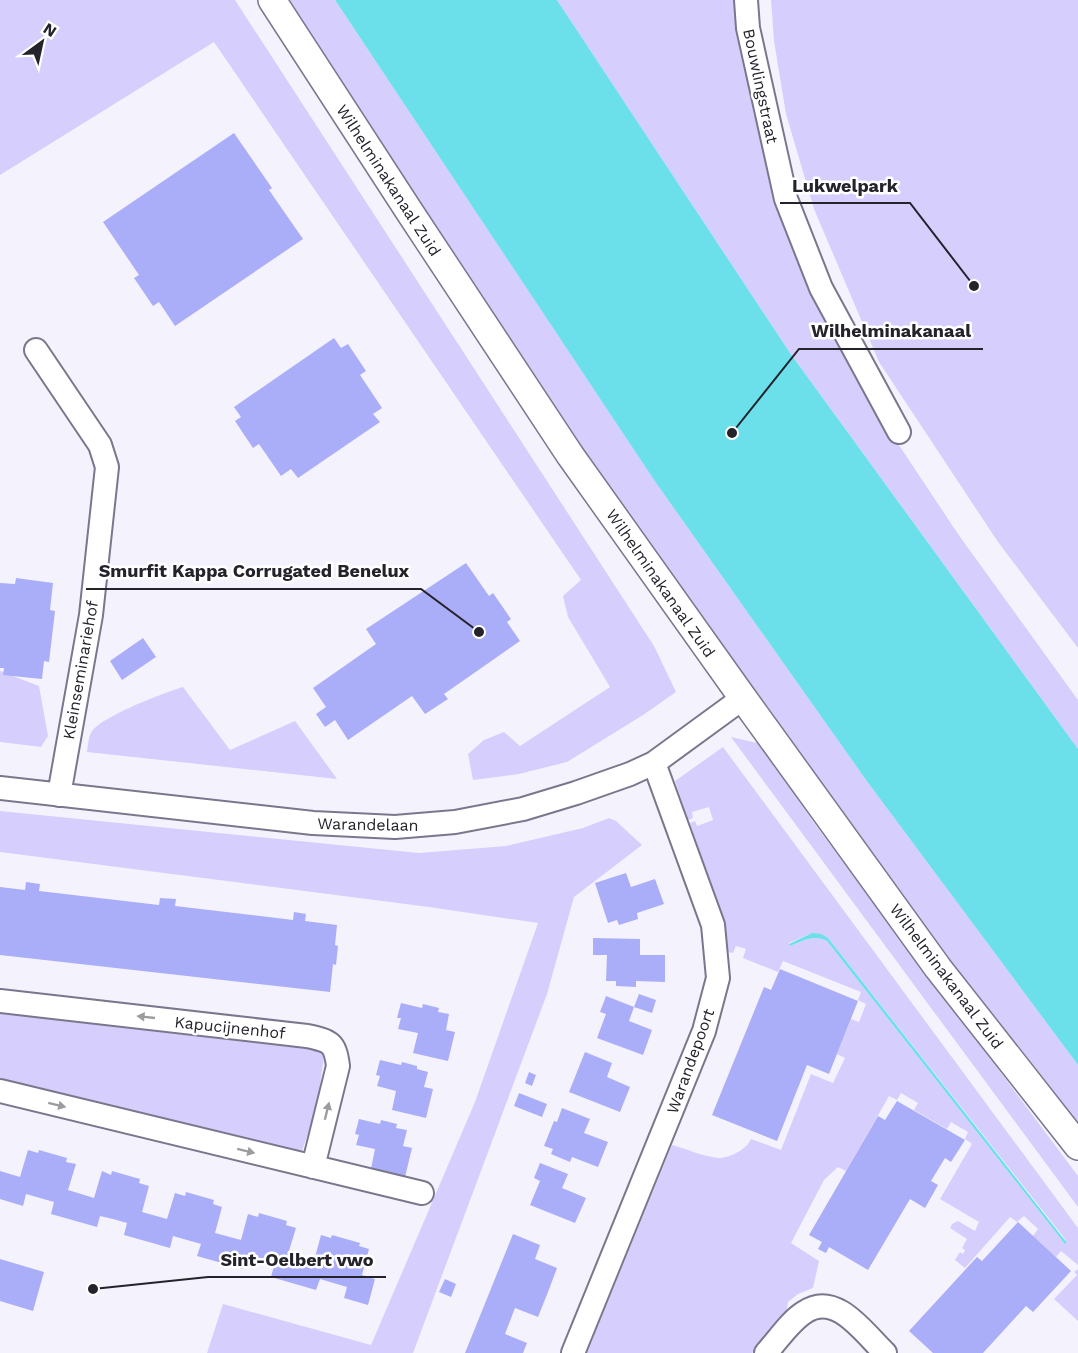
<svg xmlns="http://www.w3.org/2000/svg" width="1078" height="1353" font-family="'Work Sans',sans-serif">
<rect width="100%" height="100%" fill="#f4f3fd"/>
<!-- green -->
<path fill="#d6cefd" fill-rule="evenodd" d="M 0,0 L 235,0 L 654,646 L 676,692 L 643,715 L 567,762 L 519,774 L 473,780 L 468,754 L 484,740 L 504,732 L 520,746 L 610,687 L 568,617 L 563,596 L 581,580 L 214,42 L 0,175 Z
M 286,0 L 335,0 L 654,480 L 866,780 L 1078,1065 L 1078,1133 L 924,927 L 590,461 L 536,383 Z
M 557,0 L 738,0 L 756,112 L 879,415 L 958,534 L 1078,700 L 1078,749 L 790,353 Z
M 771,0 L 1078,0 L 1078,648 L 998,542 L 879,362 L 814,209 L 786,114 L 774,41 Z
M 0,671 L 39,686 L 48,736 L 41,747 L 0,742 Z
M 183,687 L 230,750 L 295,721 L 337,779 L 87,752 C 88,746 88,738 91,733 C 99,717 164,693 183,687 Z
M 731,737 L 757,743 L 759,742 L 814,823 L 1078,1176 L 1078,1207 Z
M 723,747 L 1078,1228 L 1078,1265 L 1061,1251 L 1056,1257 L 1033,1236 L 1038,1229 L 1024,1216 L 1017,1222 L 1010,1217 L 965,1268 L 955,1260 L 960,1252 L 963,1254 L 965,1250 L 962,1248 L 967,1239 L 950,1228 L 952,1224 L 958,1221 L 975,1231 L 979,1222 L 940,1199 L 972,1144 L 965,1139 L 968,1132 L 951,1122 L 947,1129 L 914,1110 L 918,1103 L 901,1093 L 897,1100 L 889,1096 L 846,1171 L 838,1167 L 824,1180 L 791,1243 L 819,1261 L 813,1288 L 798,1294 L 788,1302 L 786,1315 L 752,1353 L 587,1353 L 672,1145 C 687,1149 704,1157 719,1158 C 730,1158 747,1149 751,1139 L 781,1150 L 811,1074 L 833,1083 L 845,1058 L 837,1054 L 851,1019 L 859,1022 L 866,1004 L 858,1000 L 861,992 L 783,961 L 778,972 L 743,958 L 746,949 L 736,946 L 733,953 L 727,952 L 722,917 L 690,823 L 695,821 L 697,826 L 713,820 L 709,807 L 692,812 L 693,818 L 688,820 L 675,781 ZM 812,933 L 828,938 L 1062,1235 L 1067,1243 L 1065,1244 L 827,941 C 815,934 803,941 790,946 L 789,943 Z
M 0,811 L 419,853 L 506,846 L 583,828 L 609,818 L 616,821 L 642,845 L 574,897 L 547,994 L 413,1353 L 207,1353 L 223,1304 L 371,1345 L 475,1102 L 538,923 L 429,907 L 0,852 Z
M 0,1009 L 314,1045 L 324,1056 L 317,1106 L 301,1154 L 0,1079 Z
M 1078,1269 L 1078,1321 L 1054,1299 L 1077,1275 L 1074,1272 Z"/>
<!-- water -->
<path fill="#6be0eb" d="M 335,0 L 557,0 L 790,353 L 1078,749 L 1078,1065 L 866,780 L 654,480 Z
M 812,933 L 821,934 L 828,938 L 1067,1243 L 1065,1244 L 827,941 C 814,934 803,941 790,946 L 789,944 Z"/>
<!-- building -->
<path fill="#aaadf8" d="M 234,133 L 272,188 L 269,190 L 303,239 L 175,326 L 159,302 L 153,306 L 134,278 L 139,275 L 103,222 Z
M 334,338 L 341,348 L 348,344 L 366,371 L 360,375 L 382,408 L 373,414 L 380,422 L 298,478 L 291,469 L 281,476 L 259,444 L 253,448 L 235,421 L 241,417 L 234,407 Z
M 466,563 L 489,596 L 493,593 L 511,619 L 507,622 L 520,641 L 444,694 L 448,699 L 425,714 L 412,696 L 348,740 L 335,720 L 325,727 L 316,714 L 326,707 L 313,688 L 376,644 L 366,629 Z
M 16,578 L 53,583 L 50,610 L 55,611 L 49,662 L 44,661 L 42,679 L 3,675 L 4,668 L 0,668 L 0,583 L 15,584 Z
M 143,638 L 156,657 L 122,680 L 110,661 Z
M 626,873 L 631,887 L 655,879 L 664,904 L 637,913 L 638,919 L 619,925 L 617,920 L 608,923 L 595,883 Z
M 26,882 L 40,884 L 39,891 L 159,905 L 160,898 L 176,899 L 175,906 L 293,920 L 294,912 L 306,914 L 305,921 L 337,925 L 335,945 L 338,946 L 336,965 L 333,964 L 330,992 L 0,955 L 0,887 L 25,890 Z
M 593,938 L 640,939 L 640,955 L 665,955 L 665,982 L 636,981 L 636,987 L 616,986 L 616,981 L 606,981 L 607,955 L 593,955 Z
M 780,969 L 858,1001 L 829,1074 L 807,1065 L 777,1141 L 712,1115 L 764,987 L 771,990 Z
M 639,994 L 656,1000 L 652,1013 L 634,1007 Z
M 606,996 L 634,1007 L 629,1021 L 652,1030 L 643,1055 L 597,1038 L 606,1014 L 600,1012 Z
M 401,1003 L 422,1008 L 423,1004 L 439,1008 L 438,1012 L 449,1014 L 446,1030 L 455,1032 L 448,1061 L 413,1053 L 418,1033 L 398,1029 L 401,1018 L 397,1018 Z
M 585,1052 L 612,1063 L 607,1077 L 630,1087 L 620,1112 L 569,1092 Z
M 380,1060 L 401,1065 L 402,1062 L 417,1066 L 417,1069 L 428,1072 L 424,1087 L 433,1089 L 426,1118 L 392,1110 L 396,1091 L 377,1086 L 380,1076 L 376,1075 Z
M 529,1072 L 536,1075 L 532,1086 L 525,1083 Z
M 519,1093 L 547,1104 L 542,1117 L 514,1106 Z
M 897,1101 L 965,1140 L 951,1162 L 945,1158 L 931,1181 L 938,1185 L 925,1208 L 910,1199 L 868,1270 L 829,1247 L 826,1253 L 818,1249 L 822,1242 L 809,1235 L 878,1116 L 885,1120 Z
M 562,1108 L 590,1119 L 584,1133 L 608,1142 L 598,1167 L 572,1157 L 570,1162 L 551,1154 L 553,1149 L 544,1146 L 554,1121 L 557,1122 Z
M 359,1119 L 380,1124 L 381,1120 L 397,1124 L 396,1128 L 407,1130 L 403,1146 L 412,1148 L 405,1177 L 371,1169 L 375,1149 L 356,1145 L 359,1135 L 355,1134 Z
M 28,1150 L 38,1153 L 39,1150 L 67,1158 L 66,1162 L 76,1164 L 68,1190 L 94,1198 L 102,1171 L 111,1175 L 112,1171 L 140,1179 L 139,1183 L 149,1186 L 142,1212 L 167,1219 L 175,1193 L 185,1196 L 186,1192 L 214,1200 L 213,1204 L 222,1207 L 215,1233 L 241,1240 L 248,1214 L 258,1217 L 259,1213 L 287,1221 L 286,1225 L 296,1228 L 288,1254 L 314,1261 L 321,1235 L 331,1238 L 332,1235 L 360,1243 L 359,1246 L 369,1249 L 362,1275 L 375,1279 L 368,1305 L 344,1298 L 347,1287 L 320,1279 L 316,1290 L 271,1277 L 274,1266 L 246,1258 L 243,1269 L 197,1256 L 201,1244 L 173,1236 L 170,1248 L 124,1235 L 127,1223 L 113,1219 L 100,1216 L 97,1227 L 51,1214 L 54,1202 L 26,1194 L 23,1206 L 0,1199 L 0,1171 L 20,1177 Z
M 540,1163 L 568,1174 L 562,1188 L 586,1198 L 575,1223 L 530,1205 L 540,1181 L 534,1178 Z
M 1018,1222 L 1071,1271 L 1033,1312 L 1026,1306 L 983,1353 L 933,1353 L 909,1331 L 977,1257 L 982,1261 Z
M 513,1234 L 540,1245 L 535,1259 L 557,1268 L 548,1292 L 538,1317 L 515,1308 L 505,1334 L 527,1343 L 523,1353 L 465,1353 Z
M 0,1259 L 44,1272 L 33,1311 L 0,1301 Z
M 445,1279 L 456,1284 L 451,1297 L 439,1292 Z"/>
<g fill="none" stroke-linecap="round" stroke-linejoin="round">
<!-- minor casing -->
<g stroke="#7a778d" stroke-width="26">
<path id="minor" d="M 746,0 L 748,28 L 786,199 L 821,288 L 899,432
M 36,350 L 100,445 L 107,467 L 91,615 L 59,795
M 0,788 L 313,823 L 395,827 L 455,822 L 523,809 L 576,793 L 630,774 L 654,763 L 743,698
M 0,1001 L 307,1036 C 330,1041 335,1042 338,1066 L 313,1167
M 0,1091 L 422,1193
M 573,1353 L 704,1031 L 718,978 L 713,925 L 654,763
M 766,1353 C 778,1340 790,1321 805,1312 C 836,1291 864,1333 885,1353"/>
</g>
<!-- tertiary casing -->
<g stroke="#7a778d" stroke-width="30">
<path id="tertiary" d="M 272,0 L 409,211 L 570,455 L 743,698 L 938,968 L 1078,1146"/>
</g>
<!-- minor -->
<use href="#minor" stroke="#fff" stroke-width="22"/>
<!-- tertiary -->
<use href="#tertiary" stroke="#fff" stroke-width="27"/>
</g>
<!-- one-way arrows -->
<defs><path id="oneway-solid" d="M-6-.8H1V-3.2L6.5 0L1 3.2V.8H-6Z" transform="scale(1.5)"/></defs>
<g fill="#9c9ca0">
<use href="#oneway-solid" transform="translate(146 1017) rotate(-174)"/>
<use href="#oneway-solid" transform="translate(57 1105) rotate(14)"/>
<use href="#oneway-solid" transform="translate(327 1111) rotate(-76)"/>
<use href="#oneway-solid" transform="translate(246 1151) rotate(14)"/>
</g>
<g text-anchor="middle" stroke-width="5" stroke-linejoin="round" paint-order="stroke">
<!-- street labels -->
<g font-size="16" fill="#24222b" stroke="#fff">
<text transform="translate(761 86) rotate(78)" y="6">Bouwlingstraat</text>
<text transform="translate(389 180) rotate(57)" y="6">Wilhelminakanaal Zuid</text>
<text transform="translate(661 583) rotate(55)" y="6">Wilhelminakanaal Zuid</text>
<text transform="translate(80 670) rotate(-80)" y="6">Kleinseminariehof</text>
<text transform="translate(368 824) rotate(1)" y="6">Warandelaan</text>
<text transform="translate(947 976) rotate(53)" y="6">Wilhelminakanaal Zuid</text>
<text transform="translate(230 1027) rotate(6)" y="6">Kapucijnenhof</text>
<text transform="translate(690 1061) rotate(-70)" y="6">Warandepoort</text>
</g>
</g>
<!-- callouts -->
<path fill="none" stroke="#24222b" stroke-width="2" d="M974 286L910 203H780M732 433L799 349H983M479 632L421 589H86M93 1289L208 1277H386"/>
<g fill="#24222b" stroke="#fff" stroke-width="2">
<circle cx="974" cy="286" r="6"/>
<circle cx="732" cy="433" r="6"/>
<circle cx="479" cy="632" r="6"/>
<circle cx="93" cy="1289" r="6"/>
</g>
<g font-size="18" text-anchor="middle" font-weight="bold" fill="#24222b" stroke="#fff" stroke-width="5" stroke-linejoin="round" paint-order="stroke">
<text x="845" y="192">Lukwelpark</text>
<text x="891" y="337">Wilhelminakanaal</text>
<text x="254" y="577">Smurfit Kappa Corrugated Benelux</text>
<text x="297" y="1266">Sint-Oelbert vwo</text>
</g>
<!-- north arrow -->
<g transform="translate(42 42) rotate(33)" stroke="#ffffff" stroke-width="4.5" paint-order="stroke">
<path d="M0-4.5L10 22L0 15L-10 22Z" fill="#24222b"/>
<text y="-9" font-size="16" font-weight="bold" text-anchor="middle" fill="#24222b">N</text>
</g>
</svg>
